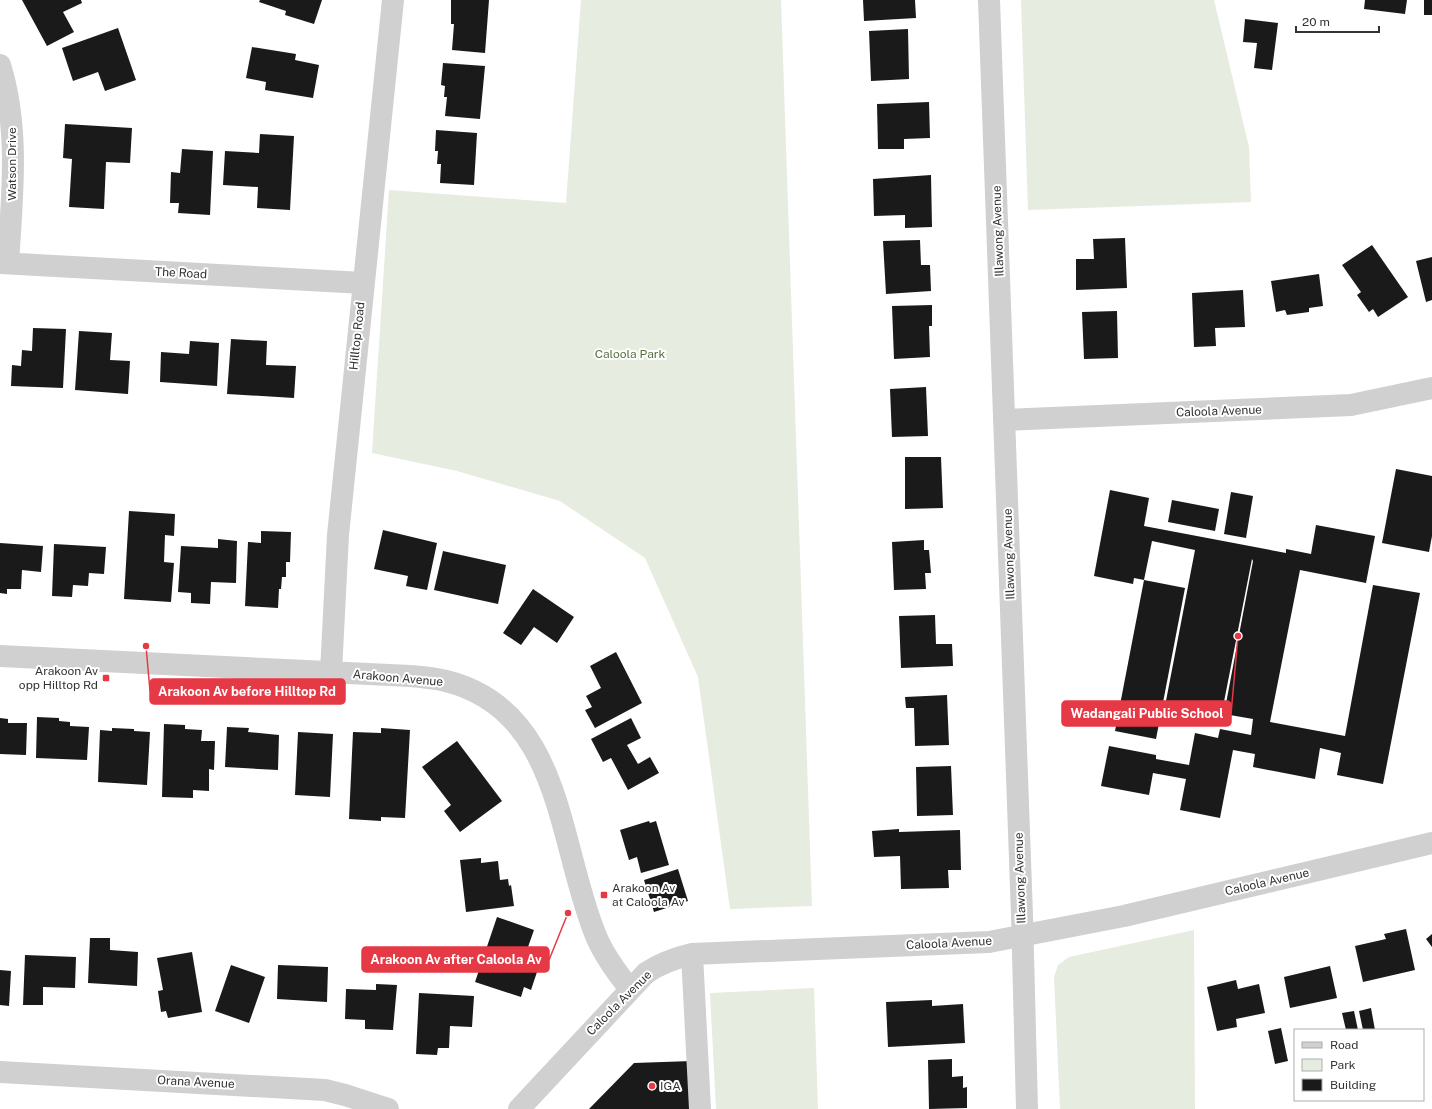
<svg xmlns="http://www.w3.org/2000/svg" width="1432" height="1109" font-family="'Public Sans',sans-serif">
<rect width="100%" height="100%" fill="#fff"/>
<!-- green -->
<path fill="#e6ecdf" d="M 581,0 L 781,0 L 812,906 L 730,909 L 698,677 L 645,558 L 560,501 L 457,471 L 372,453 L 389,190 L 566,203 Z
M 1021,0 L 1214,0 L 1249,147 L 1251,202 L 1028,210 Z
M 1194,930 L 1195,1109 L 1060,1109 L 1054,977 L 1058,965 L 1069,957 Z
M 814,988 L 818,1109 L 716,1109 L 710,993 Z"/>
<!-- building -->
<path fill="#1a1a1a" d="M 22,0 L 81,0 L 82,3 L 63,12 L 74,32 L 47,46 Z
M 260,0 L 322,0 L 314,24 L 285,15 L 286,11 L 259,2 Z
M 451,0 L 489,0 L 485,53 L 452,50 L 454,24 L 451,24 Z
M 863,0 L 915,0 L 916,18 L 864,21 Z
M 1365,0 L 1407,0 L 1405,14 L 1364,9 Z
M 1424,0 L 1432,0 L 1432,15 L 1424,15 Z
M 1245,19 L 1278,23 L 1272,70 L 1254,68 L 1257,43 L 1243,42 Z
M 118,28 L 136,80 L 105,91 L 98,72 L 73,81 L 62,48 Z
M 908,29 L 909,79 L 871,81 L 869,31 Z
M 252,47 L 296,54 L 295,60 L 319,65 L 313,98 L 265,90 L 266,82 L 246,78 Z
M 443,63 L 485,66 L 480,119 L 445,116 L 447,97 L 444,97 L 445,86 L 441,85 Z
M 929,102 L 930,138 L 904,139 L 904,149 L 878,149 L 877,104 Z
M 65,124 L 132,128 L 130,163 L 106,162 L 104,209 L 69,207 L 72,159 L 63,158 Z
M 436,130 L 477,133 L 474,185 L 440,183 L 441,164 L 437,164 L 438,151 L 435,151 Z
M 260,134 L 294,136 L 290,210 L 257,208 L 258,187 L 223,185 L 225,151 L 259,153 Z
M 182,149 L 213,151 L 210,215 L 178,213 L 179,203 L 170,203 L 171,172 L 180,173 Z
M 931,175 L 932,227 L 905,228 L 905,215 L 874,216 L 873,179 Z
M 1125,238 L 1127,288 L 1076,290 L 1076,259 L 1094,259 L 1093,239 Z
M 920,240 L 921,265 L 930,265 L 931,291 L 886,294 L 883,241 Z
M 1372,245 L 1408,297 L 1378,317 L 1373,309 L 1369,312 L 1357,295 L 1361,292 L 1342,265 Z
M 1432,257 L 1432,300 L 1426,302 L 1416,261 Z
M 1319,274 L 1323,306 L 1309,308 L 1309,312 L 1287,315 L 1285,310 L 1276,312 L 1271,281 Z
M 1243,290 L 1245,327 L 1215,328 L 1216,346 L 1194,347 L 1192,293 Z
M 932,305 L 932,326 L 929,326 L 930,357 L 894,359 L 892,306 Z
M 1117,311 L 1118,358 L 1084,359 L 1082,312 Z
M 33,328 L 66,329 L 63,388 L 11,386 L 12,365 L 21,366 L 22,350 L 32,351 Z
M 79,331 L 112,333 L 110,360 L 130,361 L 128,394 L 75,390 Z
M 231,339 L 267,341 L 266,365 L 296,366 L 294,398 L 227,394 Z
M 190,341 L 219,343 L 217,386 L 160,382 L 161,352 L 189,354 Z
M 926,387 L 928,436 L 892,437 L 890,389 Z
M 905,457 L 941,457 L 943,508 L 905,509 Z
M 1396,469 L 1432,476 L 1432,536 L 1429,552 L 1382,543 Z
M 1110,490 L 1149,498 L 1144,526 L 1286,553 L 1286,549 L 1311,554 L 1316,525 L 1375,536 L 1366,583 L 1300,570 L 1270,722 L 1345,736 L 1373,585 L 1420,593 L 1383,784 L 1337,775 L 1341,753 L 1320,748 L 1315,779 L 1253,767 L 1255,754 L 1233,750 L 1220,818 L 1180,810 L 1186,779 L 1153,773 L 1149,795 L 1101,786 L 1109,746 L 1156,755 L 1156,759 L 1189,765 L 1195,733 L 1218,738 L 1220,729 L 1251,735 L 1253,719 L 1224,714 L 1253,561 L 1252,559 L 1221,717 L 1165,706 L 1195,550 L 1152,541 L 1144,580 L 1134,578 L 1133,584 L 1094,576 Z
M 1231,492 L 1253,496 L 1246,538 L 1224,534 Z
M 1172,500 L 1219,509 L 1215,531 L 1168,522 Z
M 129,511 L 175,514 L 174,536 L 165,535 L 164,562 L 174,563 L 171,602 L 124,599 Z
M 383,530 L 437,543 L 427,590 L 406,586 L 408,576 L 374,569 Z
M 261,531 L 291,532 L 290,562 L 286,562 L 286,577 L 282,577 L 281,589 L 279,589 L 278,608 L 245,606 L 248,542 L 261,543 Z
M 218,539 L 237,541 L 236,583 L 211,582 L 210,604 L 191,603 L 191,593 L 178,592 L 181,546 L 218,548 Z
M 924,540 L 924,550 L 929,550 L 931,573 L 925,573 L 926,589 L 894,590 L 892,542 Z
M 0,543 L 43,546 L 41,572 L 22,570 L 21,589 L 7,589 L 7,594 L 0,593 Z
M 54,544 L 106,547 L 104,574 L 89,573 L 88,586 L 73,585 L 72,597 L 52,596 Z
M 443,551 L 506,565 L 498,604 L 434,590 Z
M 1144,580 L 1185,588 L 1156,739 L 1115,731 Z
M 533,589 L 574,617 L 557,643 L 534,627 L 521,645 L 503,633 Z
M 935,615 L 936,644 L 952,644 L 953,666 L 901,668 L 899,616 Z
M 616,652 L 642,703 L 595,728 L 585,710 L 592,707 L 586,696 L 601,688 L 590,666 Z
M 947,695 L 949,745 L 915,746 L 914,708 L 906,708 L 905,697 Z
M 37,717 L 59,718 L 59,721 L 70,722 L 70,726 L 89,727 L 87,760 L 36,758 Z
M 0,718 L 8,719 L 8,723 L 27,723 L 26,755 L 0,754 Z
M 631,718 L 641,738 L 627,745 L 638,764 L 650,757 L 659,773 L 628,790 L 611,758 L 603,762 L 591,739 Z
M 164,724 L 185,725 L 185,729 L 202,730 L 201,741 L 215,741 L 214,770 L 209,769 L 209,791 L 193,790 L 193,798 L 162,797 Z
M 227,727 L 249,728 L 248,732 L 279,735 L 278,770 L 225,767 Z
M 112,728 L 134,729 L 134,731 L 150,732 L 147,785 L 98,782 L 100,730 L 112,731 Z
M 381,728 L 410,730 L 405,818 L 381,817 L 381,821 L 349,819 L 353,732 L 381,733 Z
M 298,732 L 333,734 L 330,797 L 295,795 Z
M 457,741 L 502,801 L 460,832 L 444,811 L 451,805 L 422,767 Z
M 951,766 L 953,815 L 917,816 L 916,767 Z
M 649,821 L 650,823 L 656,821 L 669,865 L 641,873 L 637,857 L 629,860 L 620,830 Z
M 899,829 L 899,832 L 960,830 L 961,870 L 948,870 L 949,888 L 901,889 L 900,856 L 874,857 L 872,831 Z
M 481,858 L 481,863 L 498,861 L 500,880 L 508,879 L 509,886 L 511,885 L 514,906 L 466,912 L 460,860 Z
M 678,869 L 688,901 L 654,912 L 644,880 Z
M 497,917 L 534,930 L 522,964 L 538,969 L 531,990 L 524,987 L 521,997 L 475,982 Z
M 1406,929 L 1415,970 L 1363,982 L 1355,946 L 1386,939 L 1384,934 Z
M 1432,934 L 1432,947 L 1426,939 Z
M 90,938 L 110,938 L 110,950 L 138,952 L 137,986 L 88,983 Z
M 192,952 L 202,1012 L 168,1018 L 166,1011 L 161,1012 L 158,991 L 163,990 L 157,958 Z
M 25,955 L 76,957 L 75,988 L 43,987 L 43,1005 L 23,1005 Z
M 231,965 L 265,977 L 249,1023 L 215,1011 Z
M 278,965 L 328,967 L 327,1002 L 277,999 Z
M 1330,966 L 1337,998 L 1290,1008 L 1284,977 Z
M 0,970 L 11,971 L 9,1006 L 0,1005 Z
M 1236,980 L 1238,989 L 1259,984 L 1265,1013 L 1236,1019 L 1237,1027 L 1217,1031 L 1207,987 Z
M 376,984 L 397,985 L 393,1030 L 365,1029 L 365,1020 L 345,1019 L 346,989 L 376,990 Z
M 419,993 L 474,996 L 472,1027 L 450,1026 L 449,1048 L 438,1048 L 437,1055 L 416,1054 Z
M 932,1000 L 932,1006 L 963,1004 L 965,1043 L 888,1047 L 886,1002 Z
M 1371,1008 L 1375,1030 L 1363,1030 L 1359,1011 Z
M 1354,1011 L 1358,1030 L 1346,1030 L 1342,1013 Z
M 1281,1028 L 1288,1061 L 1275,1064 L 1268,1031 Z
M 952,1059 L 952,1077 L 963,1076 L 963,1088 L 967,1087 L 967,1108 L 929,1109 L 928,1060 Z
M 692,1061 L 694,1109 L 589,1109 L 634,1063 Z"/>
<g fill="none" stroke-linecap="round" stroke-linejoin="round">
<!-- minor -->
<path stroke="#d0d0d0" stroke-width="22" d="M 989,0 L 1022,915 L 1027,1109
M 0,65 C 20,130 12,197 8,263
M 0,263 L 363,283
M 1004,420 L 1351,405 L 1432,388
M 0,656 L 410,676 C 422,677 434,678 446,681 C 563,710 558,845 596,936 C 604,955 617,973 630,989
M 331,672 L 338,535 L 393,0
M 692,954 L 700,1109
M 0,1072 L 325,1090 L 345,1095 L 388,1109
M 519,1109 L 646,973 C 661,963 675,958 692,954 L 989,942 L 1124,916 L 1432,843"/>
</g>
<!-- markers -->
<g fill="#e63946" stroke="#fff" stroke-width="1.5">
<rect x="102" y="674" width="8" height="8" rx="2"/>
<rect x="600" y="891" width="8" height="8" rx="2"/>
<circle cx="652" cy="1086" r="4"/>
</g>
<g text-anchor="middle" stroke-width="4" stroke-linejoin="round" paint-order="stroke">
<!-- street labels -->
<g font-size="12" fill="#333" stroke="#fff">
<text transform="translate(12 164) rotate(-90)" y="4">Watson Drive</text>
<text transform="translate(998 231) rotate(-92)" y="4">Illawong Avenue</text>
<text transform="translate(181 273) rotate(3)" y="4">The Road</text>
<text transform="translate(357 336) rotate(-84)" y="4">Hilltop Road</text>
<text transform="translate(1219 411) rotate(-2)" y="4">Caloola Avenue</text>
<text transform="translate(1009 554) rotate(-92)" y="4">Illawong Avenue</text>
<text transform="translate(398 678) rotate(5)" y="4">Arakoon Avenue</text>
<text transform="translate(1020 878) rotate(-92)" y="4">Illawong Avenue</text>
<text transform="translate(1267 882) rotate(-13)" y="4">Caloola Avenue</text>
<text transform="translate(949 943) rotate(-3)" y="4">Caloola Avenue</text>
<text transform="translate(619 1003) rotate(-45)" y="4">Caloola Avenue</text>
<text transform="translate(196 1082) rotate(3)" y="4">Orana Avenue</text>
</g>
<!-- park labels -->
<g font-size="12" fill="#56703f" stroke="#fff">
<text x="630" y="358">Caloola Park</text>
</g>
<!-- poi labels -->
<g font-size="12" fill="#333" stroke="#fff" text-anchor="start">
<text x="98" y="675" text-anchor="end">Arakoon Av<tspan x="98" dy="14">opp Hilltop Rd</tspan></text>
<text x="612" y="892">Arakoon Av<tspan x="612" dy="14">at Caloola Av</tspan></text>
<text x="660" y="1090">IGA</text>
</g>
</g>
<!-- callouts -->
<path fill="none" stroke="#e63946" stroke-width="1.5" d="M146 646L150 691M1238 636L1231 714M568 913L549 960"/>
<g fill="#e63946" stroke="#fff" stroke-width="1.5">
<circle cx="146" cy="646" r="4"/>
<circle cx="1238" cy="636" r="4"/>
<circle cx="568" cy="913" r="4"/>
</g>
<g fill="#e63946" stroke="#e63946" stroke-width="1.5">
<rect x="150" y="679" width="195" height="25" rx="4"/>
<rect x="1062" y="701" width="169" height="25" rx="4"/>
<rect x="362" y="947" width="187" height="25" rx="4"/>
</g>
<g font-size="13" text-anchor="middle" font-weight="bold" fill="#fff">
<text x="247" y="696">Arakoon Av before Hilltop Rd</text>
<text x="1147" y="718">Wadangali Public School</text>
<text x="456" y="964">Arakoon Av after Caloola Av</text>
</g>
<!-- legend -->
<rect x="1294" y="1029" width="130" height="72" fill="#ffffff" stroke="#adadad"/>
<rect x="1302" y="1042" width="20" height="6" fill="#d0d0d0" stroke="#adadad"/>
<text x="1330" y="1049" font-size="12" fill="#333333">Road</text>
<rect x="1302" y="1059" width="20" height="12" fill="#e6ecdf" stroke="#adadad"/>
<text x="1330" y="1069" font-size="12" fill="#333333">Park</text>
<rect x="1302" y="1079" width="20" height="12" fill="#1a1a1a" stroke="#adadad"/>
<text x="1330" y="1089" font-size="12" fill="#333333">Building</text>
<!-- scale -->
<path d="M1296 26v6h83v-6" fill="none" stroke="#333333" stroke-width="2"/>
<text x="1302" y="26" font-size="12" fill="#333333" stroke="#ffffff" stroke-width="3" paint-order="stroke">20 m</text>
</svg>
